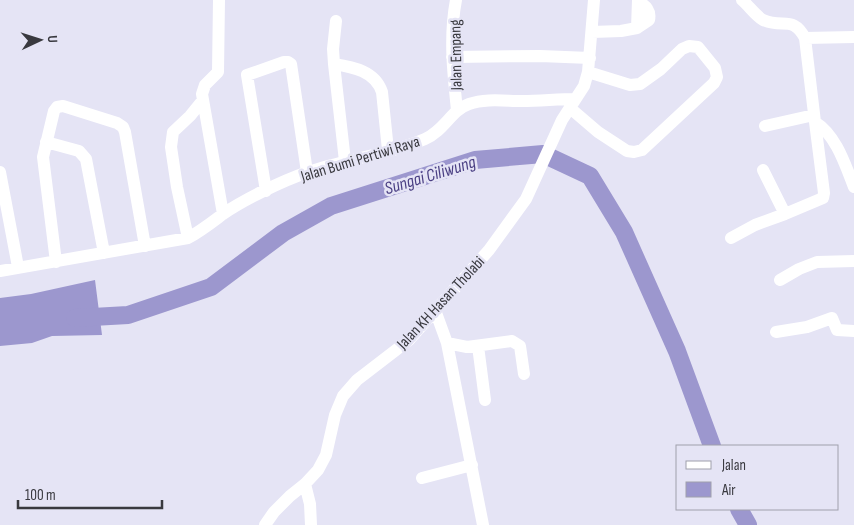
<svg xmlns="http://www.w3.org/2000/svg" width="854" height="525" font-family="'Sofia Sans Condensed',sans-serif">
<rect width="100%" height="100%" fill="#e5e4f5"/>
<!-- water -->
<path fill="#9c97ce" d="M 95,280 L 102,335 L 52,336 L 32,343 L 0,346 L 0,298 L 31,294 Z"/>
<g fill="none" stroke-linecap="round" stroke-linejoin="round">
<!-- river -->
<path stroke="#9c97ce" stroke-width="18" d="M 75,318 L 128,315 L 211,287 L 283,233 L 331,206 L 475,160 L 543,154 L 590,176 L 624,232 L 677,351 L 712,446
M 739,509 L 748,525"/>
<!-- minor -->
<path stroke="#fff" stroke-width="12" d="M 219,0 L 218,72 L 205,85 L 202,94 L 223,214
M 456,0 C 449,36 453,73 457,110
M 742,0 C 749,6 755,15 763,20 C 783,29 793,15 805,38 L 815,122 C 836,135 845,164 854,187
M 336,21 L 333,49 L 334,64 L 345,161
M 637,28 L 649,20 C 651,11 646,5 638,2
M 592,32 L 621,31 L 637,28 L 638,0
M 805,38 L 854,37
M 452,57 L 540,56 L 590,58
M 334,64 C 353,67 375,71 382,92 L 388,150
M 570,108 L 598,132 L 627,151 L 634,152 L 642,150 L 714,83 L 717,77 L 715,68 L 698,47 L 689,46 L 682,49 L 661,69 L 640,84 L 630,85 L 588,72
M 765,126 L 814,115
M 46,142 L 79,151 L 86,159 L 104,253
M 763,170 L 785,214
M 0,172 L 18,267
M 266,191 L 247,75 L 284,62 L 288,62 L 291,64 L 307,172
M 188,238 L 177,187 L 171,147 L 173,132 L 190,116 L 203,100
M 731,238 L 755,225 L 785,214 L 823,198 L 824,193 L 815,122
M 56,262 L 43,157 L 54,111 L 57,107 L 63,106 L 117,123 L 123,127 L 125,132 L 145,246
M 0,271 L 188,238 C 201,231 211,223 223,214 C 245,199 282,181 308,172 C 346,159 388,155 425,139 C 445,130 451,110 469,104 C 486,98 505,101 522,101 C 540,101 558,99 575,99
M 780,280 L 799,269 L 817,262 L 854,261
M 435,310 L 447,343 L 483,525
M 776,332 L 807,327 L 832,318 L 837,330 L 854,331
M 447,343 L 467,347 L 512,341 L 520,346 L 524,374
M 478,346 L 485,400
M 422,478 L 472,465
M 305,484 L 310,504 L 311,525
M 265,525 L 274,512 L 290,496 L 305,484 L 318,470 L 326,455 L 335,415 L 343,396 L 357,380 L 409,340 L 489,250 L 526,199 L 562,120 L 584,86 L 588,72 L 594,0"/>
</g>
<g text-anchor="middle" stroke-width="5" stroke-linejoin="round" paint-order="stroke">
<!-- street labels -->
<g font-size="16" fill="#39393f" stroke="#e5e4f5">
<text transform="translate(455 55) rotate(-91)" y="6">Jalan Empang</text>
<text transform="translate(360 158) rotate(-17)" y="6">Jalan Bumi Pertiwi Raya</text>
<text transform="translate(440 302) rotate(-47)" y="6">Jalan KH Hasan Tholabi</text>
</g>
<!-- water labels -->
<g font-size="18" font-style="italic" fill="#4a3f83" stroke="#e5e4f5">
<text transform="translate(430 175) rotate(-17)" y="6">Sungai Ciliwung</text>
</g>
</g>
<!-- legend -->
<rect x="676" y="445" width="162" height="65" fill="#e5e4f5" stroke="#a0a0ac"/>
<rect x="686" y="461" width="25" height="8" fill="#ffffff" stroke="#a0a0ac"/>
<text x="722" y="470" font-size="15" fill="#39393f">Jalan</text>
<rect x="686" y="482" width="25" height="15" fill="#9c97ce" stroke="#a0a0ac"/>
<text x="722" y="495" font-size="15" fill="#39393f">Air</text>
<!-- north arrow -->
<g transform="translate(40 40) rotate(86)" stroke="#e5e4f5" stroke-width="4" paint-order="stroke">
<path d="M0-4L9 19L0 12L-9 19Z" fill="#39393f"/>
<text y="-8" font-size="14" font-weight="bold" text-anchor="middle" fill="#39393f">U</text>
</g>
<!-- scale -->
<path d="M18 500v8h144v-8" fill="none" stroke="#39393f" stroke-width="2.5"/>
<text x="25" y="500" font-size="15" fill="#39393f" stroke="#e5e4f5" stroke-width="4" paint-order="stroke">100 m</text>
</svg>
